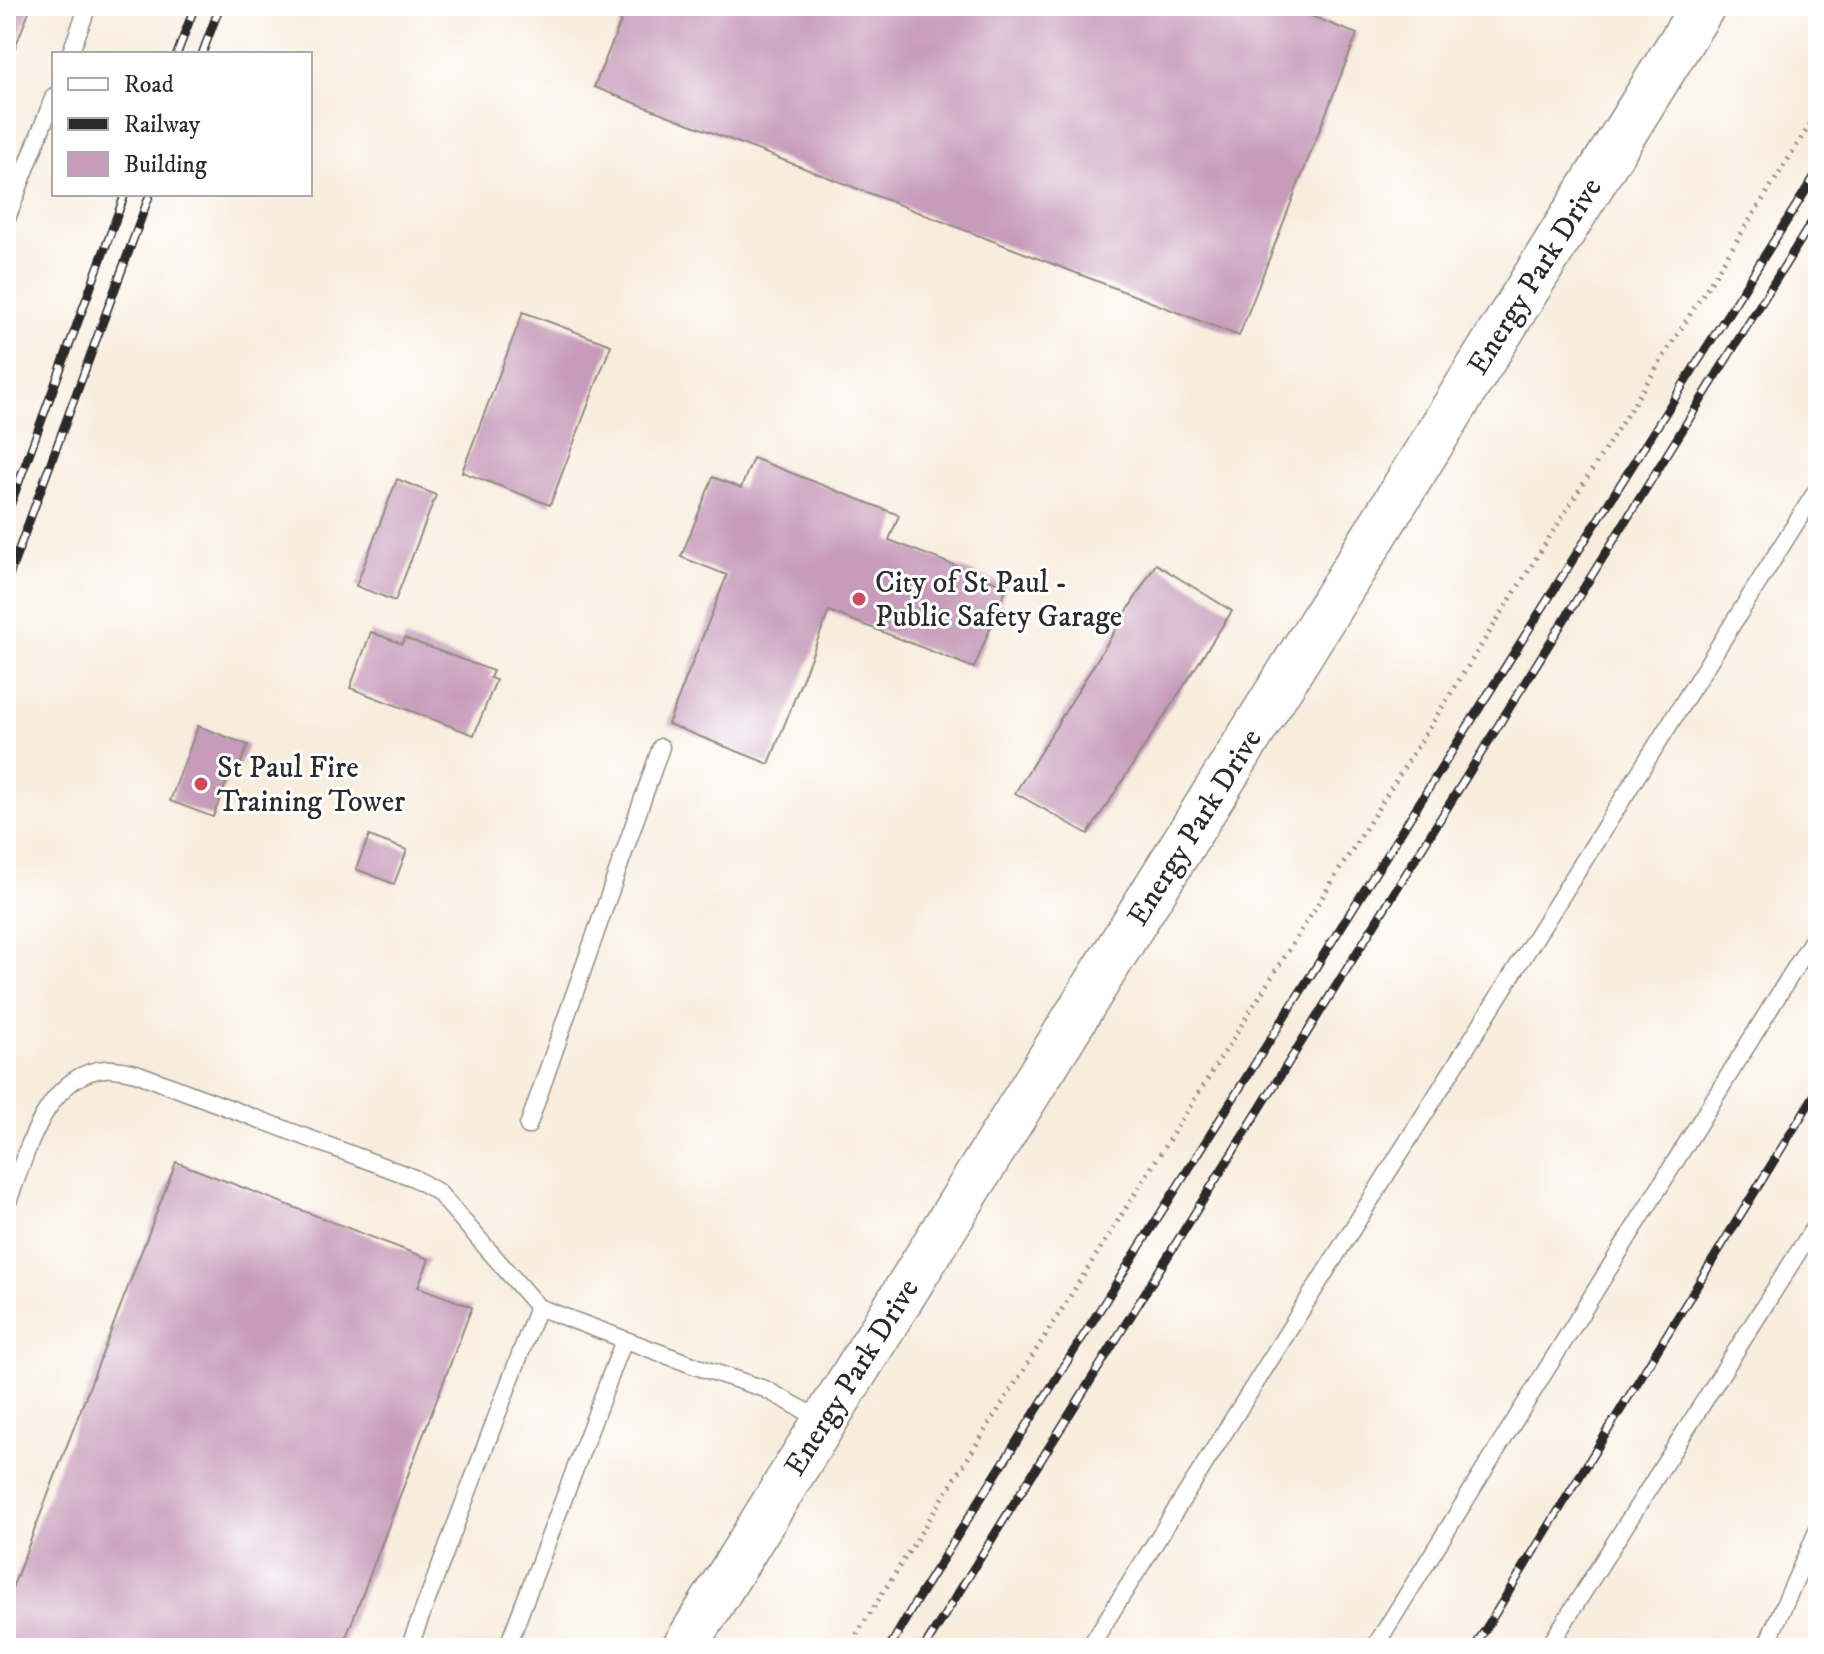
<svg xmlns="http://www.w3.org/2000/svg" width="1824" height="1654" font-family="'IM FELL DW Pica',serif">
<rect width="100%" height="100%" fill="#fff"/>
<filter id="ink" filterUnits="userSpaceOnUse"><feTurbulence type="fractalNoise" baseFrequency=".0125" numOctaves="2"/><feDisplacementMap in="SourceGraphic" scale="16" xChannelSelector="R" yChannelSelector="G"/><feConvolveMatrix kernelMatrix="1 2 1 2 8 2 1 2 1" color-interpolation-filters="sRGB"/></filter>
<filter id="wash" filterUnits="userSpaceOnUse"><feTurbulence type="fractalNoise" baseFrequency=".006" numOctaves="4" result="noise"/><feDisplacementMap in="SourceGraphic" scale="32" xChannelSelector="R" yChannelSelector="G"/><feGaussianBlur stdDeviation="1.8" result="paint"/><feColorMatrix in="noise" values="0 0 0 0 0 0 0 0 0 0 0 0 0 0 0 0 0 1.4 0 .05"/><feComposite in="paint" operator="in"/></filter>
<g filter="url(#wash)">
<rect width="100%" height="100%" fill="#f8eddd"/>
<g id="blocks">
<!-- building -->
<path fill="#c79bba" d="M 6,6 L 31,6 L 6,71 Z
M 584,6 L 1285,6 L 1357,34 L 1239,336 L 594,87 L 621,21 Z
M 523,312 L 611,345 L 550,505 L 462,472 Z
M 753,458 L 899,515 L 889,540 L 1007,586 L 974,668 L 829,611 L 769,764 L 668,724 L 727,575 L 681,557 L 713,477 L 741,488 Z
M 397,479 L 436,495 L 395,601 L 356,586 Z
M 1156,564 L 1232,611 L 1088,834 L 1015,793 Z
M 371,632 L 402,644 L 405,638 L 493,671 L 490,678 L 496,680 L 474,735 L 350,688 Z
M 198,726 L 248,745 L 239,767 L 233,765 L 213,817 L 170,801 Z
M 369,836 L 407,850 L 394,884 L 356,869 Z
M 176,1162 L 429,1259 L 418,1287 L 472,1307 L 342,1648 L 6,1648 L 6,1604 Z"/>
</g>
</g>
<g filter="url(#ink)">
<use href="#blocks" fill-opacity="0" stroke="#928c84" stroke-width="2"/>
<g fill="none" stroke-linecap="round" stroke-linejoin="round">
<!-- lane casing -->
<g stroke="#928c84" stroke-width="19">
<path id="lane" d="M 70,54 L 88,6
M 6,221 L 54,96
M 528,1126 L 661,747
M 6,1207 C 25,1160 44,1074 105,1069 C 115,1068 126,1071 136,1073 L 414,1178 L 438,1192 L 538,1307 L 698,1367 L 765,1389 L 824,1421
M 409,1648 L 538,1307
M 507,1648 L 624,1340
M 1089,1648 L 1818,488
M 1374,1648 L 1818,931
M 1548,1648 L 1818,1221
M 1765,1648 L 1818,1529"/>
</g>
<!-- secondary casing -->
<g stroke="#928c84" stroke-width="47">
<path id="secondary" d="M 684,1648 L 1703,6"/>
</g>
<!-- path -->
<path stroke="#928c84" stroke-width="5" stroke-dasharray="2 6" stroke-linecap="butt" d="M 848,1648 L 1818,112"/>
<!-- lane -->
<use href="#lane" stroke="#fff" stroke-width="16"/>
<!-- secondary -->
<use href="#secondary" stroke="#fff" stroke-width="44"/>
<!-- rail casing -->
<g stroke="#2b2b2b" stroke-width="9">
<path id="rail" d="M 177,54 L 195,6
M 202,54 L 220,6
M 6,517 L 125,194
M 6,584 L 150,194
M 889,1648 L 918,1598 L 1818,171
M 924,1648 L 1818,212
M 1474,1648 L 1818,1089"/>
</g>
<!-- rail -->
<use href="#rail" stroke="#fff" stroke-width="6" stroke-dasharray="18" stroke-linecap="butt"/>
</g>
</g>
<!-- markers -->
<g fill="#d1495b" stroke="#fff" stroke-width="3">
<circle cx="859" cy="599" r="8"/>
<circle cx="201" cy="784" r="8"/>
</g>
<g text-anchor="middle" stroke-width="6" stroke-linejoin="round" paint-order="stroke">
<!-- street labels -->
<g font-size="30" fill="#2b2b2b" stroke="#fff">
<text transform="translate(1534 276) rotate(-58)" y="10">Energy Park Drive</text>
<text transform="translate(1194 827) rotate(-58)" y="10">Energy Park Drive</text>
<text transform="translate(851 1377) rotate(-58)" y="10">Energy Park Drive</text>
</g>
<!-- poi labels -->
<g font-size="30" fill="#2b2b2b" stroke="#fff" text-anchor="start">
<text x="875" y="592">City of St Paul -<tspan x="875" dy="34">Public Safety Garage</tspan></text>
<text x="217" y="777">St Paul Fire<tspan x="217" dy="34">Training Tower</tspan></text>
</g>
</g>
<!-- margin -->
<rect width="1824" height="1654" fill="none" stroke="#fff" stroke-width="32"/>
<!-- legend -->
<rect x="52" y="52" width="260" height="144" fill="#ffffff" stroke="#aaaaaa" stroke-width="2"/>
<rect x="68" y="78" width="40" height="12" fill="#ffffff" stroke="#aaaaaa" stroke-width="2"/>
<text x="124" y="92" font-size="24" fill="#2b2b2b">Road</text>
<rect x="68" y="118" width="40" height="12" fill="#2b2b2b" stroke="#aaaaaa" stroke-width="2"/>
<text x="124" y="132" font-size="24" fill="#2b2b2b">Railway</text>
<rect x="68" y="152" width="40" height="24" fill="#c79bba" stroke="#aaaaaa" stroke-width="2"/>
<text x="124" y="172" font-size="24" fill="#2b2b2b">Building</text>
</svg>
